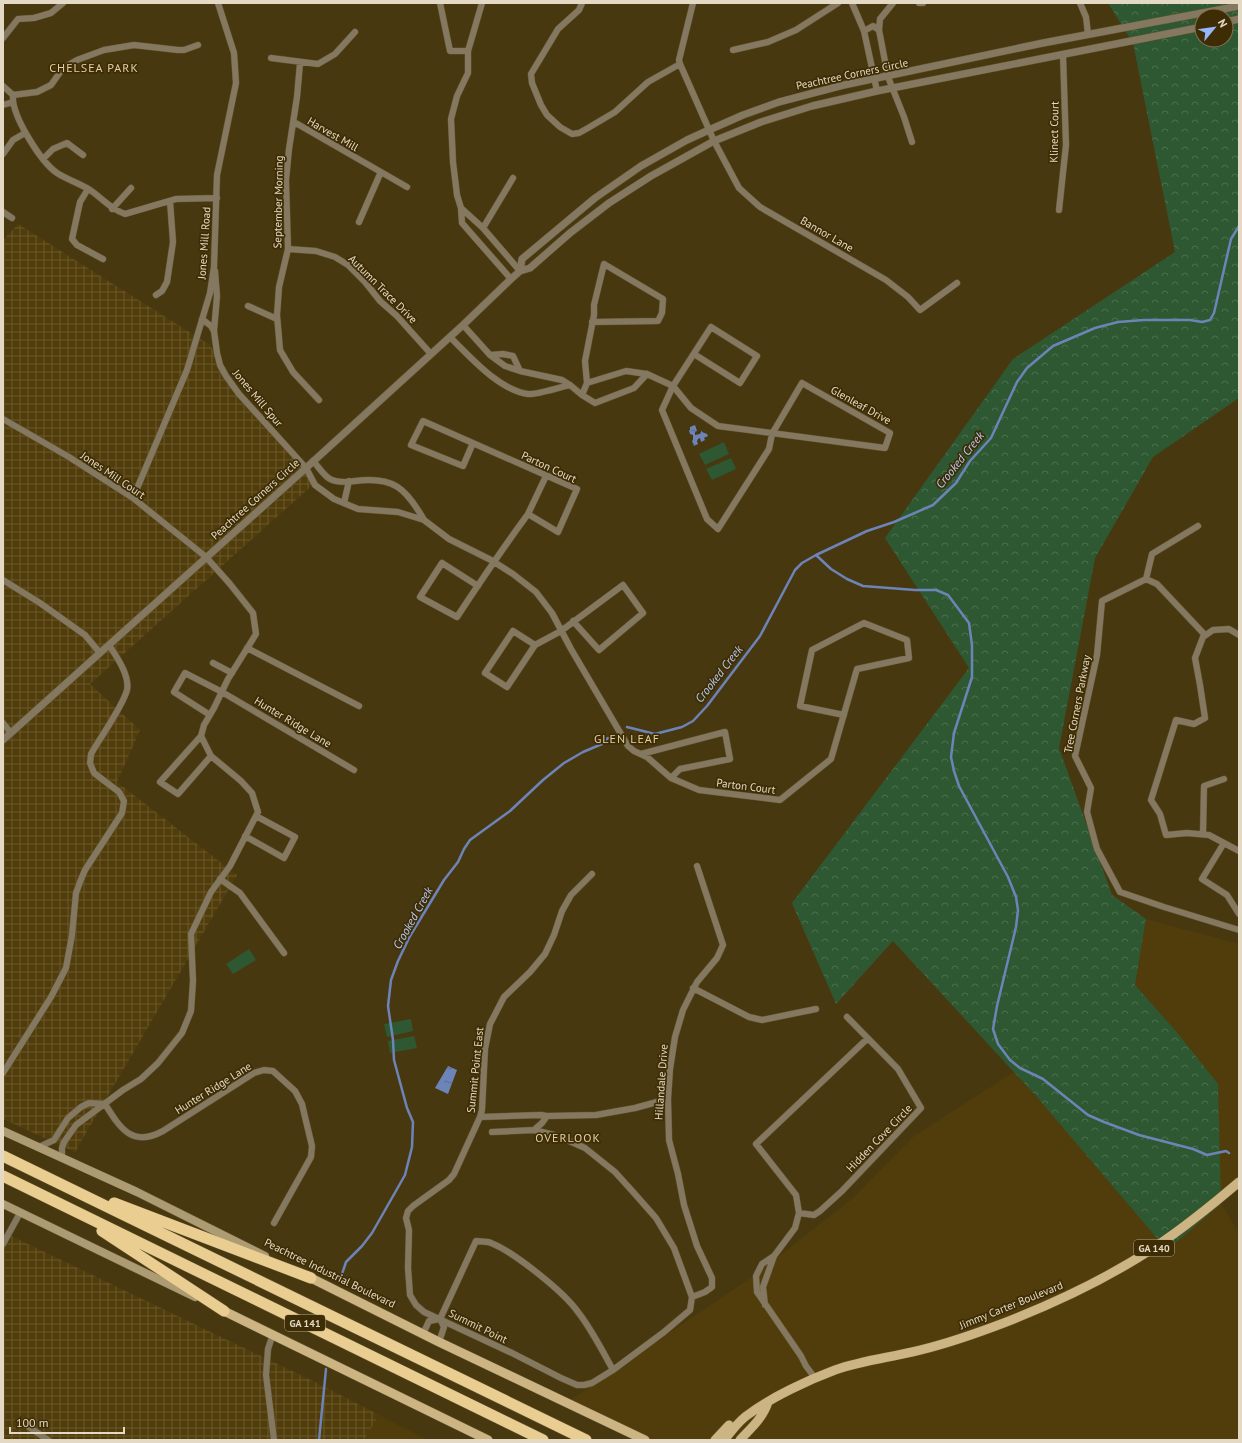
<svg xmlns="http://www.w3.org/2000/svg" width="1242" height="1443" font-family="'PT Sans',sans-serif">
<defs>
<pattern id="industrial-grid" width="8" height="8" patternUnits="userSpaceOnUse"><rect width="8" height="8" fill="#513d0b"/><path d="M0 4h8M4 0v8" fill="none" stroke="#6a582d"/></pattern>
<pattern id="forest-crowns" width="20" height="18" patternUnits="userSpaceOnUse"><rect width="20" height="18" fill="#2e5831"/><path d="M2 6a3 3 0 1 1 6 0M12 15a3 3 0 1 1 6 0" fill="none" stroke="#4c6f4d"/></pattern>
<pattern id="water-ripples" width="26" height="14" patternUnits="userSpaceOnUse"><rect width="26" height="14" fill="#6d84b8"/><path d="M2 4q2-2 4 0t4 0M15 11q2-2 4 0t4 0" fill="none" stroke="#5f6d8c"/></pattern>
</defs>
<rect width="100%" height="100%" fill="#483810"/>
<!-- built -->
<path fill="#513d0b" d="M 1146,919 L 1239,944 L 1239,1189 L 1221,1204 L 1239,1233 L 1239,1440 L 649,1440 L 569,1401 L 755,1275 L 853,1198 L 914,1136 L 1014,1072 L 1036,1096 L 1167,1250 L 1175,1030 L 1135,985 Z
M 379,1415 L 428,1440 L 364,1440 Z"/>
<!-- industrial -->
<path fill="url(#industrial-grid)" d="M 18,224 L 210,345 L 239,397 L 317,481 L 90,684 L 140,730 L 117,782 L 237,875 L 75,1152 L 3,1119 L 3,240 Z
M 3,1232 L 321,1385 L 379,1415 L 364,1440 L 3,1440 Z"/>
<!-- forest -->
<path fill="url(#forest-crowns)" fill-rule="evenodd" d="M 1108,3 L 1239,3 L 1239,398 L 1153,457 L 1095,558 L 1059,748 L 1112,895 L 1146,919 L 1135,985 L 1175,1030 L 1218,1084 L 1221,1204 L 1167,1250 L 1036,1096 L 893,941 L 836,1004 L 792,903 L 969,668 L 885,538 L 1013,359 L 1175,252 L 1133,43 ZM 1202,16 L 1226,16 L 1226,40 L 1202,40 Z"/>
<!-- pitch -->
<path fill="#2e5831" d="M 724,442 L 729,454 L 705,465 L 699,454 Z
M 731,458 L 736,469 L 712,480 L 706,469 Z
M 249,949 L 256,960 L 233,974 L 226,964 Z
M 411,1019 L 413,1031 L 387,1037 L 384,1024 Z
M 414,1036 L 417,1048 L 390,1053 L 388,1041 Z"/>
<!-- water -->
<path fill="url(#water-ripples)" d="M 695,425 L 697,431 L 695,432 L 695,435 L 700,434 L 702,430 L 702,432 L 707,434 L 708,436 L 704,438 L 705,440 L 701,442 L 700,438 L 698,439 L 697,441 L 698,444 L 694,446 L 692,441 L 693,440 L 693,435 L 690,434 L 689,430 L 690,430 L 690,427 Z
M 448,1066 L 457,1070 L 448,1094 L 435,1088 Z"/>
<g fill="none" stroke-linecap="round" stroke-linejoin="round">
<!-- stream -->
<path stroke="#6d84b8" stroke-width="2.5" d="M 816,555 L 831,569 L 847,579 L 863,586 L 915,590 L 936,590 L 948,595 L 969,623 L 972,645 L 972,677 L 954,733 L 951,757 L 954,771 L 959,786 L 1008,877 L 1016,897 L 1018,910 L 1016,927 L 997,1006 L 993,1029 L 998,1044 L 1010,1060 L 1020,1068 L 1043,1079 L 1088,1115 L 1104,1122 L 1139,1135 L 1193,1149 L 1207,1155 L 1226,1151 L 1229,1153
M 627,727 L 655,734 L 682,727 L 693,721 L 707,706 L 760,636 L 795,570 L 802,563 L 816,555 L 867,531 L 894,522 L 933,505 L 956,483 L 970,461 L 991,438 L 1017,382 L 1027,368 L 1053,346 L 1095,328 L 1118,322 L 1144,320 L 1190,320 L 1202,322 L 1210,320 L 1214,313 L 1231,239 L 1239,226
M 338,1281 L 341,1277 L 346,1262 L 362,1246 L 372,1233 L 405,1175 L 412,1147 L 413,1122 L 407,1108 L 394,1060 L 393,1040 L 388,1006 L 391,980 L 398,961 L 410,936 L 444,880 L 458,862 L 464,849 L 470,840 L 510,811 L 543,780 L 564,763 L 583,752 L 602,744 L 608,738
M 319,1440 L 326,1369"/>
<!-- minor casing -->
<g stroke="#645530" stroke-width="7">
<path id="minor" d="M 440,3 L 450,51 L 468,51 L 482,3
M 582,3 L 579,10 L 558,29 L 531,74 L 532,83 L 541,105 L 547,115 L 560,127 L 572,134 L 579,133 L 588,128 L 615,112 L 648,82 L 680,64
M 693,3 L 679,60 L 680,64 L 714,141 L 739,188 L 760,207 L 886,280 L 908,297 L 920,310 L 957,283
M 852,3 L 864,31 L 877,91
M 893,3 L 880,19 L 879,30 L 888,77 L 904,117 L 912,142
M 919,3 L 923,3
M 1080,3 L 1086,17 L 1088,34
M 864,31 L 873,26 L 879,30
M 3,38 L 18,19 L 34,18 L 51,13 L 63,3
M 198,45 L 184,50 L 178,50 L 134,45 L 104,50 L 77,60 L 63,68 L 51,85 L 37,92 L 13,95 C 11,115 41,162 57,173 C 68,180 79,183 90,190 C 102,198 110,209 125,214 L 176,199 L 217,198
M 733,50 L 768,42 L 796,30 L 838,3
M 271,58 L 318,64 L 335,54 L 355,32
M 300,63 L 297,97 L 289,149 L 286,180 L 288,249 L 279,287 L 277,315 L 280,350 L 293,372 L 319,400
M 3,86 L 13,95
M 3,105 L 13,102
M 294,122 L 407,187
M 3,154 L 13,140 L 25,133
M 43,159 L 53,149 L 67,143 L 83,155
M 88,189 L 80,202 L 72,239 L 77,245 L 103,259
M 461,208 L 457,195 L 453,162 L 451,119 L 457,96 L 468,73 L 468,51
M 112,209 L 131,188
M 1059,210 L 1066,145 L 1063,55
M 3,212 L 12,218
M 359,222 L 380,174 L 382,173
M 483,228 L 513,178
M 288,249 L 316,251 L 335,257 L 348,265 L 365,282 L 380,301 L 397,316 L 431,354
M 511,279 L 462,223 L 461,208 L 483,228 L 520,271
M 156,295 L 162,291 L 167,282 L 173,242 L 170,201
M 248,306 L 277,319
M 202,319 L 211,326 L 214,331 L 217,353 L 220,365 L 226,376 L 239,394 L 306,468 L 315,485 L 334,499 L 358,509 L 398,512 L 424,520 L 449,539 L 491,560 L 513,574 L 536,592 L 552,613 L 571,649 L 628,746 L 634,751 L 647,757 L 671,778 L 680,769 L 730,759 L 725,732 L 641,754
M 463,325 L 490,355 L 503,354 L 513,356 L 520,371 L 562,380 L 570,385 L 582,395 L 587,383 L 585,361 L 594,315 L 594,305 L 604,264 L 663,299 L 662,313 L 658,321 L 592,322
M 214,331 L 217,296 L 215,271
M 450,337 C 470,357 499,390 528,394 C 536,395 560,387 570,385
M 490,355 L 505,366 L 520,371
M 587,383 L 626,371 L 647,374 L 673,386 L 711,327 L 757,356 L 740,383 L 694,354
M 582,395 L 595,403 L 634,388 L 647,374
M 3,419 L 69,457 L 133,498 L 206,557 L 230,584 L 253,613 L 256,634 L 228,679 L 214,708 L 204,725 L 201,736 L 211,756 L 241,781 L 252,793 L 258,812 L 230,866 L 211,892 L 191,934 L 193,981 L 191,1011 L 182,1033 L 158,1063 L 141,1079 L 123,1090 L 76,1125 L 64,1142 L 62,1148 L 62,1158
M 772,434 L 769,449 L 718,529 L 707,519 L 662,410 L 673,386 L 691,408 L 718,426 L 885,448 L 890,433 L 802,383 L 772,434
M 473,443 L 463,466 L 411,445 L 423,421 L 577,489 L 558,532 L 528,514 C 503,548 480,582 457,617 L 420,597 L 442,563 L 478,586
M 313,461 C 318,466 324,476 330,479 C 337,483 348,482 355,481 C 393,476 406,488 424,520
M 133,498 L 187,370 L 210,293 L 214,267 L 217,175 L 236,83 L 234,53 L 218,3
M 344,503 L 349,481
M 528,514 L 546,476
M 1198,526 L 1152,554 L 1146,579 L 1102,601 L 1097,655 L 1075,756 L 1091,788 L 1087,812 L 1097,849 L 1120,892 L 1164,907 L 1239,930
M 1146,579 L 1157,584 L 1205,635
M 3,580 L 40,603 L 85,635 L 100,653
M 1239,635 L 1229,629 L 1213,630 L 1203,637 L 1195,658 L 1200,685 L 1205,718 L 1194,724 L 1176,720 L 1151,800 L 1160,814 L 1166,835 L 1187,833 L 1209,835 L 1239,851
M 535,645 L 513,631 L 485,673 L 507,687 L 535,645 L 561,631 L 623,585 L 643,613 L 599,650 L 573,621
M 247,648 L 359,706
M 213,663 L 232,673
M 210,715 L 174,692 L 185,673 L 222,692 L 354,770
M 3,723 L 11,733
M 201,736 L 160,782 L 178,794 L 211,756
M 671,778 L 699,790 L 780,800 L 831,759 L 857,669 L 909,658 L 907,640 L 864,623 L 812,650 L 800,706 L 844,715
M 1203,834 L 1204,786 L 1224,779
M 245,836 L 284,858 L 295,837 L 256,816
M 1224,843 L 1202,879 L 1227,895 L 1239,914
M 220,879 L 240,893 L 284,953
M 693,988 L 749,1017 L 762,1020 L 816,1009
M 3,1073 L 51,997 L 66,968 L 72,935 L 76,893 L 80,882 L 85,870 L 122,813 L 124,801 L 119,792 L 94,773 L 90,763 L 91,754 C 100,738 123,706 127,690 C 130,675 116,656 109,645
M 105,1104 C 120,1128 132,1148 163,1131 L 254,1073 L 264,1070 L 273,1071 L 295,1091 L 302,1104 L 305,1117 L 312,1146 L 311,1157 L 274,1223
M 480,1117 L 541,1115 L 547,1116
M 534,1130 L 542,1123 L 547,1116 L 596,1115 L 635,1108 L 668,1099
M 492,1132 L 534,1130 L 558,1136 L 585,1148 L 615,1172 L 634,1193 L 656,1218 L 674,1248 L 692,1297 L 690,1310 L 664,1332 L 613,1370 L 592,1383 L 584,1385 L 577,1385 L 561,1378 L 512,1353 L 424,1312 L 416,1305 L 410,1295 L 408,1268 L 409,1230 L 406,1218 L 408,1211 L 413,1206 L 449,1180 L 454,1174 L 480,1117 L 482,1110 L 485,1049 L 490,1024 L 504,997 L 530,972 L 545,954 L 554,935 L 562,911 L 571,895 L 592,874
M 39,1147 L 54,1140 L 68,1118 L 81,1107 L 89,1103 L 105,1104
M 799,1213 L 814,1215 L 820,1211 L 842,1191 L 921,1108 L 898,1069 L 847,1017
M 3,1244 L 20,1213
M 774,1256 L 762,1264 L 756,1276 L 757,1292 L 801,1356 L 806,1366 L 815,1378
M 692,1297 L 705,1292 L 712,1287 L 712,1278 L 697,1246 L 684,1205 L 678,1174 L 669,1140 L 668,1099 L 670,1069 L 675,1037 L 683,1010 L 697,982 L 717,958 L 723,945 L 697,866
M 765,1305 L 763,1287 L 774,1256 L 795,1228 L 799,1213 L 796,1195 L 756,1144 L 867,1039
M 440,1319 L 476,1241 C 481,1242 487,1241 491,1243 C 514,1252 564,1292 578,1312 C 592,1330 602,1350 613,1370
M 273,1334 L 268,1349 L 266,1375 L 274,1440
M 423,1334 L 429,1321 L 440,1319
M 439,1342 L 444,1327 L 440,1319
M 29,1427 L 48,1440"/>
</g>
<!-- tertiary casing -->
<g stroke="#645530" stroke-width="8">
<path id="tertiary" d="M 1226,22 L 1239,19
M 520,271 L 522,259 L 595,198 L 641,166 L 687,140 L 709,130 L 743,115 L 779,102 L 844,85 L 1043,43 L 1239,6
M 3,740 L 306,468 L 463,325 L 511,279 L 520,271 L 530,268 L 570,233 L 609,203 L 651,176 L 714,141 L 761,122 L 812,106 L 877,91 L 1202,27"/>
</g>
<!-- secondary casing -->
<g stroke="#645530" stroke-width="9">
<path id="secondary" d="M 3,1131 L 137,1192 L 265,1256
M 3,1204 L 195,1297"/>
</g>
<!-- primary casing -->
<g stroke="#645530" stroke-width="10">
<path id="primary" d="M 311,1278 L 439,1342 L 645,1440
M 224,1311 L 488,1440
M 715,1440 L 729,1425
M 724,1440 C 732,1431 739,1420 749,1414 C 772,1397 808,1380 835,1370 C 860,1361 886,1358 912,1352 C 939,1346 966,1337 993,1327 C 1049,1306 1105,1280 1155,1247 C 1185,1227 1212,1205 1239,1182
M 740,1440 C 751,1428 763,1418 768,1402"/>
</g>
<!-- motorway casing -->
<g stroke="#645530" stroke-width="12">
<path id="motorway" d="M 3,1156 L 586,1440
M 3,1176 L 543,1440
M 114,1203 L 311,1278
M 102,1231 L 224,1311"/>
</g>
<!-- minor -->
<use href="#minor" stroke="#847960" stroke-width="6"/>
<!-- tertiary -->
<use href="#tertiary" stroke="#847960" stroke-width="7"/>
<!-- secondary -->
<use href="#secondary" stroke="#ad9b74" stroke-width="8"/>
<!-- primary -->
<use href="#primary" stroke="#cdb583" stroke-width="9"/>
<!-- motorway -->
<use href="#motorway" stroke="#eacd90" stroke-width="11"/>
</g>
<g text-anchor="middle" stroke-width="3.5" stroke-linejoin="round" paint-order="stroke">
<!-- shield labels -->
<g fill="#3e2d04" stroke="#b2a58a" stroke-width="1">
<rect x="1134" y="1240" width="40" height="16" rx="3"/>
<rect x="285" y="1315" width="40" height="16" rx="3"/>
</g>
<g font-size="10" font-weight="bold" fill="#e3d9c4">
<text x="1154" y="1252">GA 140</text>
<text x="305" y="1327">GA 141</text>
</g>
<!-- street labels -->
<g font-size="11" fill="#e3d9c4" stroke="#3e2d04">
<text transform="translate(852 74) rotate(-12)" y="4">Peachtree Corners Circle</text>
<text transform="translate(1054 132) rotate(-89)" y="4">Klinect Court</text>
<text transform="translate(333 134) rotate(30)" y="4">Harvest Mill</text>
<text transform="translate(278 202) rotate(-89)" y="4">September Morning</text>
<text transform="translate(827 234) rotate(30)" y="4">Bannor Lane</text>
<text transform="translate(204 243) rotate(-86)" y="4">Jones Mill Road</text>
<text transform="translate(383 289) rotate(45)" y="4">Autumn Trace Drive</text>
<text transform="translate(258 398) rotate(50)" y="4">Jones Mill Spur</text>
<text transform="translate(861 405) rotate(29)" y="4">Glenleaf Drive</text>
<text transform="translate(549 467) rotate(25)" y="4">Parton Court</text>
<text transform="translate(113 475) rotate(34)" y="4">Jones Mill Court</text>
<text transform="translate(255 499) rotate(-42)" y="4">Peachtree Corners Circle</text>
<text transform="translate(1077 704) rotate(-79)" y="4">Tree Corners Parkway</text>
<text transform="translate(293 722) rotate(31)" y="4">Hunter Ridge Lane</text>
<text transform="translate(746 786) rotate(7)" y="4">Parton Court</text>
<text transform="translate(475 1070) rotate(-84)" y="4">Summit Point East</text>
<text transform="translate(661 1082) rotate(-86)" y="4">Hillandale Drive</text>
<text transform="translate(213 1088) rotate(-32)" y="4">Hunter Ridge Lane</text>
<text transform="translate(879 1138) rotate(-46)" y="4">Hidden Cove Circle</text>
<text transform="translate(330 1273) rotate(26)" y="4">Peachtree Industrial Boulevard</text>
<text transform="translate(1011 1305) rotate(-22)" y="4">Jimmy Carter Boulevard</text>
<text transform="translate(478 1326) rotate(26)" y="4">Summit Point</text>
</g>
<!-- neighbourhood labels -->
<g font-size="12" letter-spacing="1" fill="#e3cfa5" stroke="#3e2d04">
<text x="94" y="72">CHELSEA PARK</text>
<text x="627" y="743">GLEN LEAF</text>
<text x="568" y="1142">OVERLOOK</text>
</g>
<!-- water labels -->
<g font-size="12" font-style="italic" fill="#b5caf8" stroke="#3e2d04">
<text transform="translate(960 460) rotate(-51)" y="4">Crooked Creek</text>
<text transform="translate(719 674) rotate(-52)" y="4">Crooked Creek</text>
<text transform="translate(413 918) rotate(-61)" y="4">Crooked Creek</text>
</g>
</g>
<!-- border -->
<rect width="1242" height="1443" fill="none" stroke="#e3d9c4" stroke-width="8"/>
<!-- north arrow -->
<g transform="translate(1214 28) rotate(61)"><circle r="19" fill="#3e2d04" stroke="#807251"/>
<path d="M0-3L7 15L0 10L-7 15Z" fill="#96b6fd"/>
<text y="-6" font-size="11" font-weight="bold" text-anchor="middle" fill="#e3d9c4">N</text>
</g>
<!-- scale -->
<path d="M10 1427v6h114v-6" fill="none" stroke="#e3d9c4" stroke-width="2"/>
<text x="16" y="1427" font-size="12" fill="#e3d9c4" stroke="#3e2d04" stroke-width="3" paint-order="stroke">100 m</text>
</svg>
